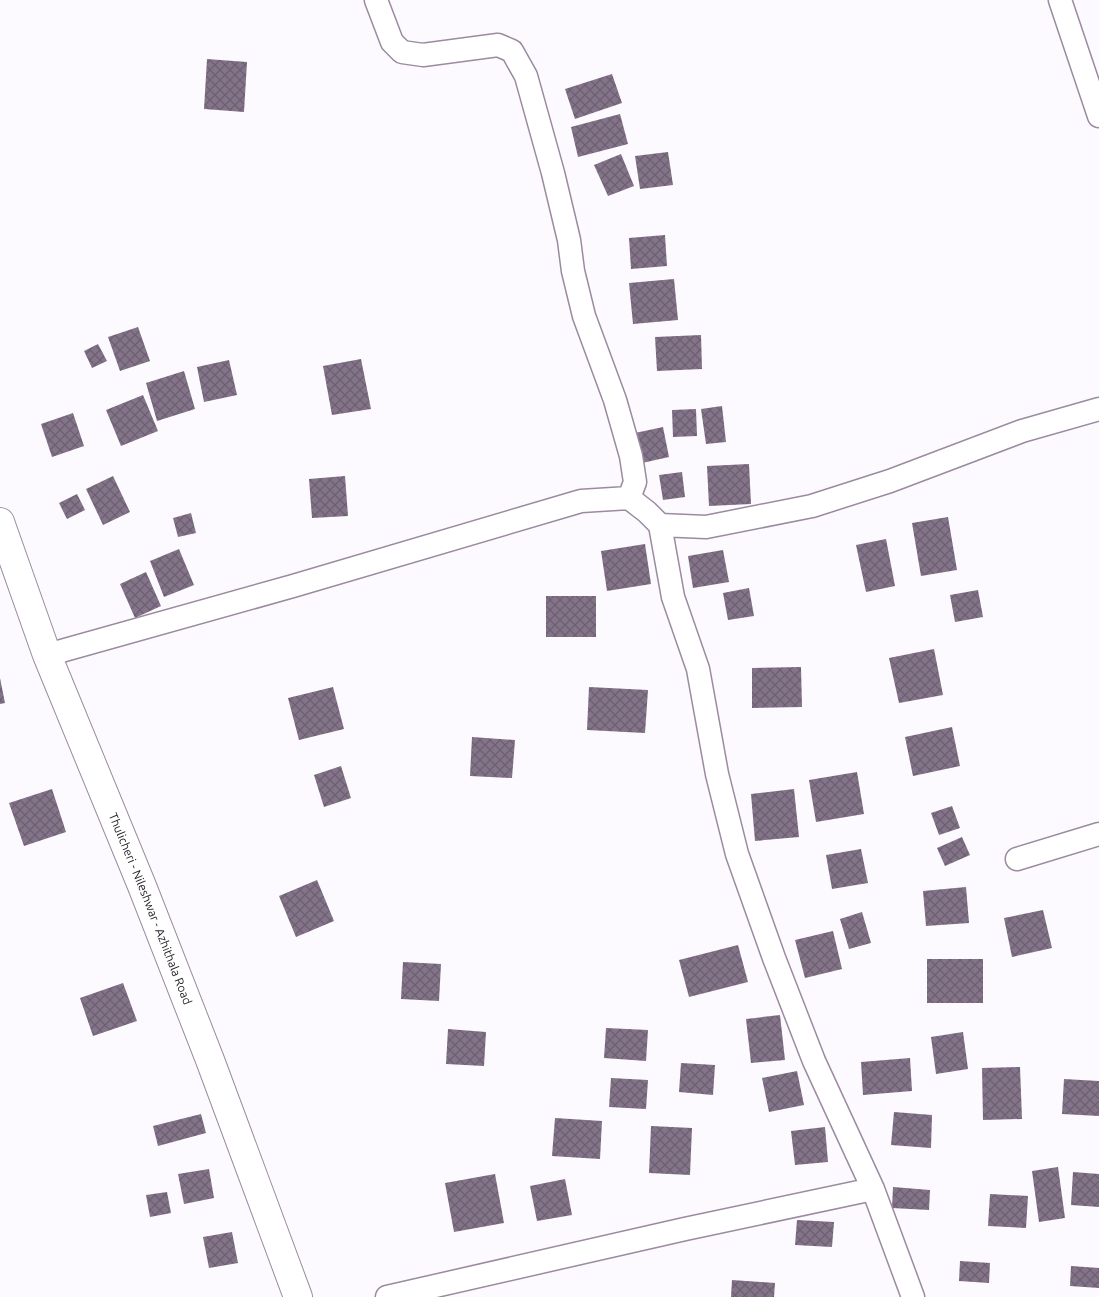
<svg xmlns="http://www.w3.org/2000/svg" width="1099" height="1297" font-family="Ubuntu,sans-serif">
<defs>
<pattern id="building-cross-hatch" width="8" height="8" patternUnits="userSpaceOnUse" patternTransform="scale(1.25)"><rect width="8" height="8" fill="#847489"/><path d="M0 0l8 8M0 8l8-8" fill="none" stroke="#6c5f70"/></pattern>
</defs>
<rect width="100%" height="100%" fill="#fdfaff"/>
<!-- building -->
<path fill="url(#building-cross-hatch)" d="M 207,59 L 247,62 L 244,112 L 204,109 Z
M 612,74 L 622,103 L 575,119 L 565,89 Z
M 620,114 L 628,144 L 578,157 L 571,127 Z
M 668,152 L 673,185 L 640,189 L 635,156 Z
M 621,154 L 634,186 L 608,196 L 594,165 Z
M 665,235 L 667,266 L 631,269 L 629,238 Z
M 674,279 L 678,320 L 633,324 L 629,283 Z
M 138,327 L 150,361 L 120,371 L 108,337 Z
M 701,335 L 702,369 L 657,371 L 655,337 Z
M 98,344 L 107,361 L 92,368 L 84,351 Z
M 361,359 L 371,409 L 332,415 L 323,366 Z
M 229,360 L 237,395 L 204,402 L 197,367 Z
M 184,371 L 195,409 L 157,421 L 146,383 Z
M 143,395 L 158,431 L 121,446 L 106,410 Z
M 722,406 L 726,442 L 706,444 L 701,409 Z
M 696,409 L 697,436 L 673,437 L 672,410 Z
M 73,413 L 84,446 L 52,457 L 41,424 Z
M 663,427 L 669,457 L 642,463 L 635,433 Z
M 749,464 L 751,504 L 709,506 L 707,466 Z
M 682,472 L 685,497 L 663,500 L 659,475 Z
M 113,476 L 130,512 L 103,525 L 86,489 Z
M 345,476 L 348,516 L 312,518 L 309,479 Z
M 77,494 L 85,510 L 67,519 L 59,503 Z
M 191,513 L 196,533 L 178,537 L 173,518 Z
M 948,517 L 957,570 L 921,576 L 912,523 Z
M 886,539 L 895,586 L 866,592 L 856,545 Z
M 645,544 L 651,584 L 607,591 L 601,551 Z
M 179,549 L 194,585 L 164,597 L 150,561 Z
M 723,550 L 729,582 L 693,588 L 688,556 Z
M 146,572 L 161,606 L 135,618 L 120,584 Z
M 749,588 L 754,616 L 728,620 L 723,593 Z
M 978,590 L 983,617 L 955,622 L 950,595 Z
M 546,596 L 596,596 L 596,637 L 546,637 Z
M 934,649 L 943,695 L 899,703 L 889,658 Z
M 801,667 L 802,707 L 752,708 L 752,668 Z
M 0,678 L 5,703 L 0,704 Z
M 333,687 L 344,729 L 299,740 L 288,698 Z
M 589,687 L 648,690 L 645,733 L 587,730 Z
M 952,727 L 960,766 L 913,776 L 905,737 Z
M 472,737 L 515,740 L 512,778 L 470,776 Z
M 341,766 L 351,798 L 324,807 L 314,775 Z
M 857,772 L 864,814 L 816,822 L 809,780 Z
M 52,789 L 66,832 L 24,846 L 9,803 Z
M 794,789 L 799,837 L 755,841 L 751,794 Z
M 952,806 L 960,828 L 939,835 L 931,813 Z
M 962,837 L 970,855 L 945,866 L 937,848 Z
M 861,849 L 868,883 L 832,889 L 826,855 Z
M 317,880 L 334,921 L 296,937 L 279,896 Z
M 966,887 L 969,923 L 926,926 L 923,891 Z
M 1043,910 L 1052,948 L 1012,957 L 1004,918 Z
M 862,912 L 871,943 L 849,949 L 840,919 Z
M 833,931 L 842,969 L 805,978 L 795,940 Z
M 738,945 L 748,982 L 689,997 L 679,960 Z
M 927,959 L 983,959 L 983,1003 L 927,1003 Z
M 403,962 L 441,964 L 439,1001 L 401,999 Z
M 123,983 L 137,1021 L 93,1036 L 80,998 Z
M 780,1015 L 785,1060 L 751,1063 L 746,1019 Z
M 606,1028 L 648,1030 L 646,1061 L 604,1058 Z
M 448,1029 L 486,1032 L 484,1066 L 446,1064 Z
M 963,1032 L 968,1069 L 936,1074 L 931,1037 Z
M 910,1058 L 912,1091 L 863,1095 L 861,1062 Z
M 681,1063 L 715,1065 L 713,1095 L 679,1092 Z
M 1020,1067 L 1022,1119 L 983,1120 L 982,1068 Z
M 797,1071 L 804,1105 L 769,1112 L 762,1078 Z
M 611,1078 L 648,1080 L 646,1109 L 609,1107 Z
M 1064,1079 L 1099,1081 L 1099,1116 L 1062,1114 Z
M 894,1112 L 932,1115 L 931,1148 L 891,1145 Z
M 201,1114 L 206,1133 L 158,1146 L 153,1126 Z
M 555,1118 L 602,1121 L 600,1159 L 552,1156 Z
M 651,1126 L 692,1128 L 690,1175 L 649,1173 Z
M 825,1127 L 828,1162 L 795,1165 L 791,1131 Z
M 1058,1167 L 1065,1218 L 1039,1222 L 1032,1171 Z
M 209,1169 L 214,1198 L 184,1204 L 178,1174 Z
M 1073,1172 L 1099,1174 L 1099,1207 L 1071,1205 Z
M 495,1174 L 504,1223 L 454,1232 L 445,1183 Z
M 565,1179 L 572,1215 L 537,1221 L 530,1186 Z
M 893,1187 L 930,1190 L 929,1210 L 892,1208 Z
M 167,1192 L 171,1213 L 150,1217 L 146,1195 Z
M 990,1194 L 1028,1196 L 1026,1228 L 988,1226 Z
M 797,1220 L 834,1222 L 832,1247 L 795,1245 Z
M 232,1232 L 238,1263 L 209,1268 L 203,1237 Z
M 960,1261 L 990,1263 L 989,1283 L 959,1281 Z
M 1071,1266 L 1099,1268 L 1099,1288 L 1070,1286 Z
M 732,1280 L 775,1283 L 774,1297 L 731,1297 Z"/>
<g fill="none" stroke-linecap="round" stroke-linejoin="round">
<!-- street casing -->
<g stroke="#9b8aa0" stroke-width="25">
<path id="street" d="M 376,0 L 392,42 L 402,52 L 423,55 L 498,45 L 512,51 L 526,76 L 553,173 L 569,240 L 573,271 L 584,316 L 615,400 L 631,456 L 635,482 L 629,498
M 1060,0 L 1099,116
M 660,525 L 673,597 L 698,669 L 717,774 L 737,854 L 774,958 L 814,1061 L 873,1189 L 913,1297
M 47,655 L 293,586 L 581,501 L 629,498 L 647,512 L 660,525 L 706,527 L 812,506 L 890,481 L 1022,431 L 1099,409
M 1017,859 L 1099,834
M 387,1297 L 685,1229 L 873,1189"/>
</g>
<!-- secondary casing -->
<g stroke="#9b8aa0" stroke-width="30">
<g id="secondary">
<path id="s1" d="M 0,522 L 47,655 L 142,886 L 210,1060 L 298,1297"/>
</g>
</g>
<!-- street -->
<use href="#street" stroke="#fff" stroke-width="22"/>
<!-- secondary -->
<use href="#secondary" stroke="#fff" stroke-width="28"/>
</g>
<g text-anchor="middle" stroke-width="4" stroke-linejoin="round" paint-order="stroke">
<!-- street labels -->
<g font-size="12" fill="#272029" stroke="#fff">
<text dy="4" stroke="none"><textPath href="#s1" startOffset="415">Thulicheri - Nileshwar - Azhithala Road</textPath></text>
</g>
</g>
</svg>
